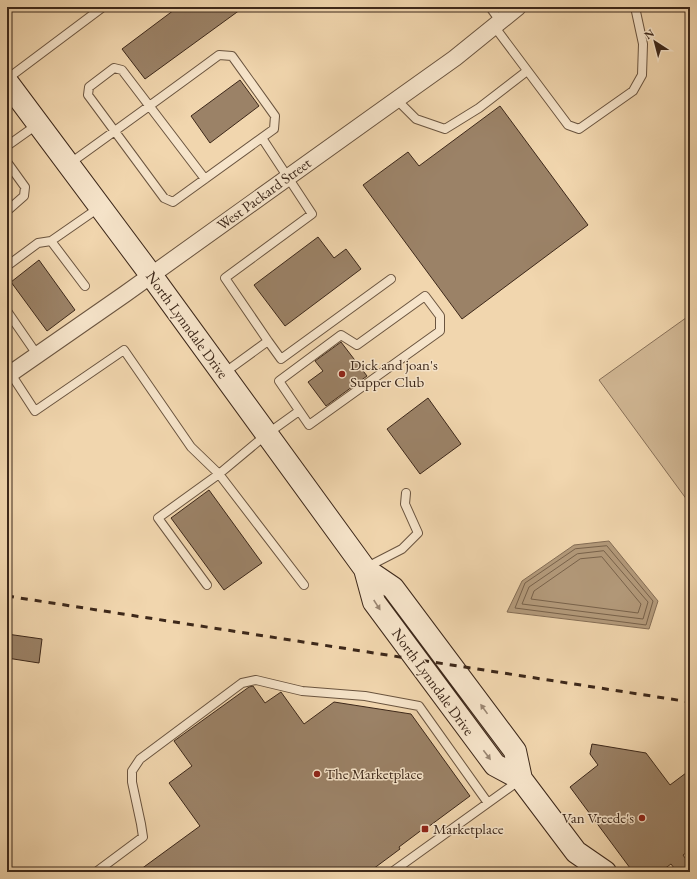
<svg xmlns="http://www.w3.org/2000/svg" width="697" height="879" font-family="'EB Garamond',serif">
<rect width="100%" height="100%" fill="#f1d6ae"/>
<filter id="stains"><feTurbulence type="fractalNoise" baseFrequency=".005" numOctaves="4"/><feColorMatrix values="0 0 0 0 .2 0 0 0 0 .09 0 0 0 0 .02 0 0 0 .5 -.17"/></filter>
<radialGradient id="worn" r=".72"><stop offset=".6" stop-color="#630" stop-opacity="0"/><stop offset="1" stop-color="#630" stop-opacity=".3"/></radialGradient>
<!-- green -->
<path fill="#d2b895" stroke="#887058" d="M 690,315 L 690,504 L 599,380 Z"/>
<!-- water -->
<path fill="#b49b7c" stroke="#846d55" d="M 609,541 L 658,601 L 649,629 L 507,612 L 522,581 L 574,545 Z"/>
<g fill="none" stroke-linecap="round" stroke-linejoin="round">
<!-- shore -->
<path stroke="#78624b" stroke-width="1" d="M 607,546 L 653,601 L 646,625 L 515,608 L 525,583 L 575,549 Z
M 604,551 L 648,602 L 643,619 L 522,604 L 529,587 L 577,554 Z
M 602,557 L 641,604 L 638,613 L 531,599 L 534,591 L 580,559 Z"/>
</g>
<!-- building -->
<path fill="#9b8267" stroke="#3d281a" d="M 178,7 L 244,7 L 145,79 L 122,49 Z
M 240,80 L 259,106 L 210,143 L 191,116 Z
M 500,106 L 588,225 L 462,319 L 363,185 L 408,152 L 419,166 Z
M 318,237 L 334,258 L 346,249 L 361,269 L 285,326 L 254,285 Z
M 39,260 L 75,310 L 47,331 L 11,282 Z
M 341,342 L 367,376 L 326,406 L 308,382 L 323,371 L 315,361 Z
M 428,398 L 461,444 L 420,474 L 387,429 Z
M 209,490 L 262,563 L 224,590 L 171,518 Z
M 7,634 L 42,639 L 39,663 L 7,658 Z
M 253,686 L 265,703 L 281,692 L 304,724 L 334,702 L 411,714 L 470,796 L 424,830 L 423,829 L 399,847 L 400,849 L 369,872 L 137,872 L 200,826 L 169,783 L 192,766 L 174,741 L 249,687 Z
M 592,744 L 646,753 L 670,785 L 690,770 L 690,850 L 683,855 L 690,865 L 680,872 L 677,872 L 671,864 L 660,872 L 633,872 L 570,787 L 598,765 L 590,754 Z"/>
<g fill="none" stroke-linecap="round" stroke-linejoin="round">
<!-- lane casing -->
<g stroke="#6a543f" stroke-width="10">
<path id="lane" d="M 490,7 L 500,21
M 494,26 L 568,125 L 579,129 L 633,91 L 642,75 L 643,44 L 635,7
M 7,79 L 103,7
M 397,100 L 416,119 L 445,129 L 479,108 L 527,71
M 7,146 L 38,124
M 7,162 L 25,187 L 24,196 L 7,211
M 69,164 C 119,128 169,92 219,55 L 232,56 L 275,116 L 274,129 L 173,202 L 164,198 L 88,95 L 89,87 L 114,68 L 122,70 L 205,179
M 51,241 L 85,286
M 7,266 L 38,243 L 51,241 L 100,207
M 425,296 L 440,316 L 440,331 L 309,425 L 279,381 L 341,335 L 357,345 Z
M 7,311 L 38,356
M 268,341 L 281,359 L 391,279
M 9,371 L 35,411 L 124,350 L 191,447 L 219,474 L 267,434 L 299,411
M 224,373 L 268,341 L 225,278 L 312,214 L 262,138
M 367,567 L 402,549 L 418,533 L 405,504 L 406,493
M 207,585 L 158,518 L 219,474 L 304,585
M 96,872 L 143,837 L 141,824 L 132,782 L 132,771 L 140,759 L 242,683 L 256,680 L 302,691 L 365,696 L 419,706 L 488,803
M 392,872 L 520,780"/>
</g>
<!-- street casing -->
<g stroke="#6a543f" stroke-width="18">
<path id="street" d="M 7,376 L 125,294 L 375,115 L 455,58 L 518,7"/>
</g>
<!-- secondary casing -->
<g stroke="#3d281a" stroke-width="24">
<path id="secondary" d="M 7,82 L 151,275 L 365,569 L 393,588 L 515,751 L 521,779 L 576,852 L 605,872
M 365,569 L 374,602 L 495,765 L 521,779"/>
</g>
<!-- lane -->
<use href="#lane" stroke="#f6e4ca" stroke-width="8"/>
<!-- street -->
<use href="#street" stroke="#f6e4ca" stroke-width="16"/>
<!-- secondary -->
<use href="#secondary" stroke="#f6e4ca" stroke-width="22"/>
<!-- rail -->
<path stroke="#3d281a" stroke-width="3" stroke-dasharray="7 7" stroke-linecap="butt" d="M 7,596 L 690,702"/>
</g>
<!-- one-way arrows -->
<defs><path id="oneway-solid" d="M-6-.8H1V-3.2L6.5 0L1 3.2V.8H-6Z"/></defs>
<g fill="#9a8672">
<use href="#oneway-solid" transform="translate(377 605) rotate(57)"/>
<use href="#oneway-solid" transform="translate(484 709) rotate(-126)"/>
<use href="#oneway-solid" transform="translate(487 755) rotate(53)"/>
</g>
<!-- markers -->
<g fill="#8f2418" stroke="#f6e4ca" stroke-width="1.5">
<circle cx="342" cy="374" r="4"/>
<circle cx="317" cy="774" r="4"/>
<circle cx="642" cy="818" r="4"/>
<rect x="421" y="825" width="8" height="8" rx="2"/>
</g>
<g text-anchor="middle" stroke-width="3" stroke-linejoin="round" paint-order="stroke">
<!-- street labels -->
<g font-size="15" fill="#3d281a" stroke="#f6e4ca">
<text transform="translate(264 194) rotate(-36)" y="5">West Packard Street</text>
<text transform="translate(187 325) rotate(54)" y="5">North Lynndale Drive</text>
<text transform="translate(433 682) rotate(54)" y="5">North Lynndale Drive</text>
</g>
<!-- poi labels -->
<g font-size="15" fill="#3d281a" stroke="#f6e4ca" text-anchor="start">
<text x="350" y="370">Dick and joan's<tspan x="350" dy="17">Supper Club</tspan></text>
<text x="325" y="779">The Marketplace</text>
<text x="634" y="823" text-anchor="end">Van Vreede's</text>
<text x="433" y="834">Marketplace</text>
</g>
</g>
<!-- margin -->
<rect width="697" height="879" fill="none" stroke="#f1d6ae" stroke-width="24"/>
<rect x="8" y="8" width="681" height="863" fill="none" stroke="#3d281a" stroke-width="2"/>
<rect x="12" y="12" width="673" height="855" fill="none" stroke="#3d281a"/>
<!-- north arrow -->
<g transform="translate(655 42) rotate(324)" stroke="#f6e4ca" stroke-width="3" paint-order="stroke">
<path d="M0-3L7 15L0 10L-7 15Z" fill="#3d281a"/>
<text y="-6" font-size="11" font-weight="bold" text-anchor="middle" fill="#3d281a">N</text>
</g>
<rect width="100%" height="100%" filter="url(#stains)"/>
<rect width="100%" height="100%" fill="url(#worn)"/>
</svg>
